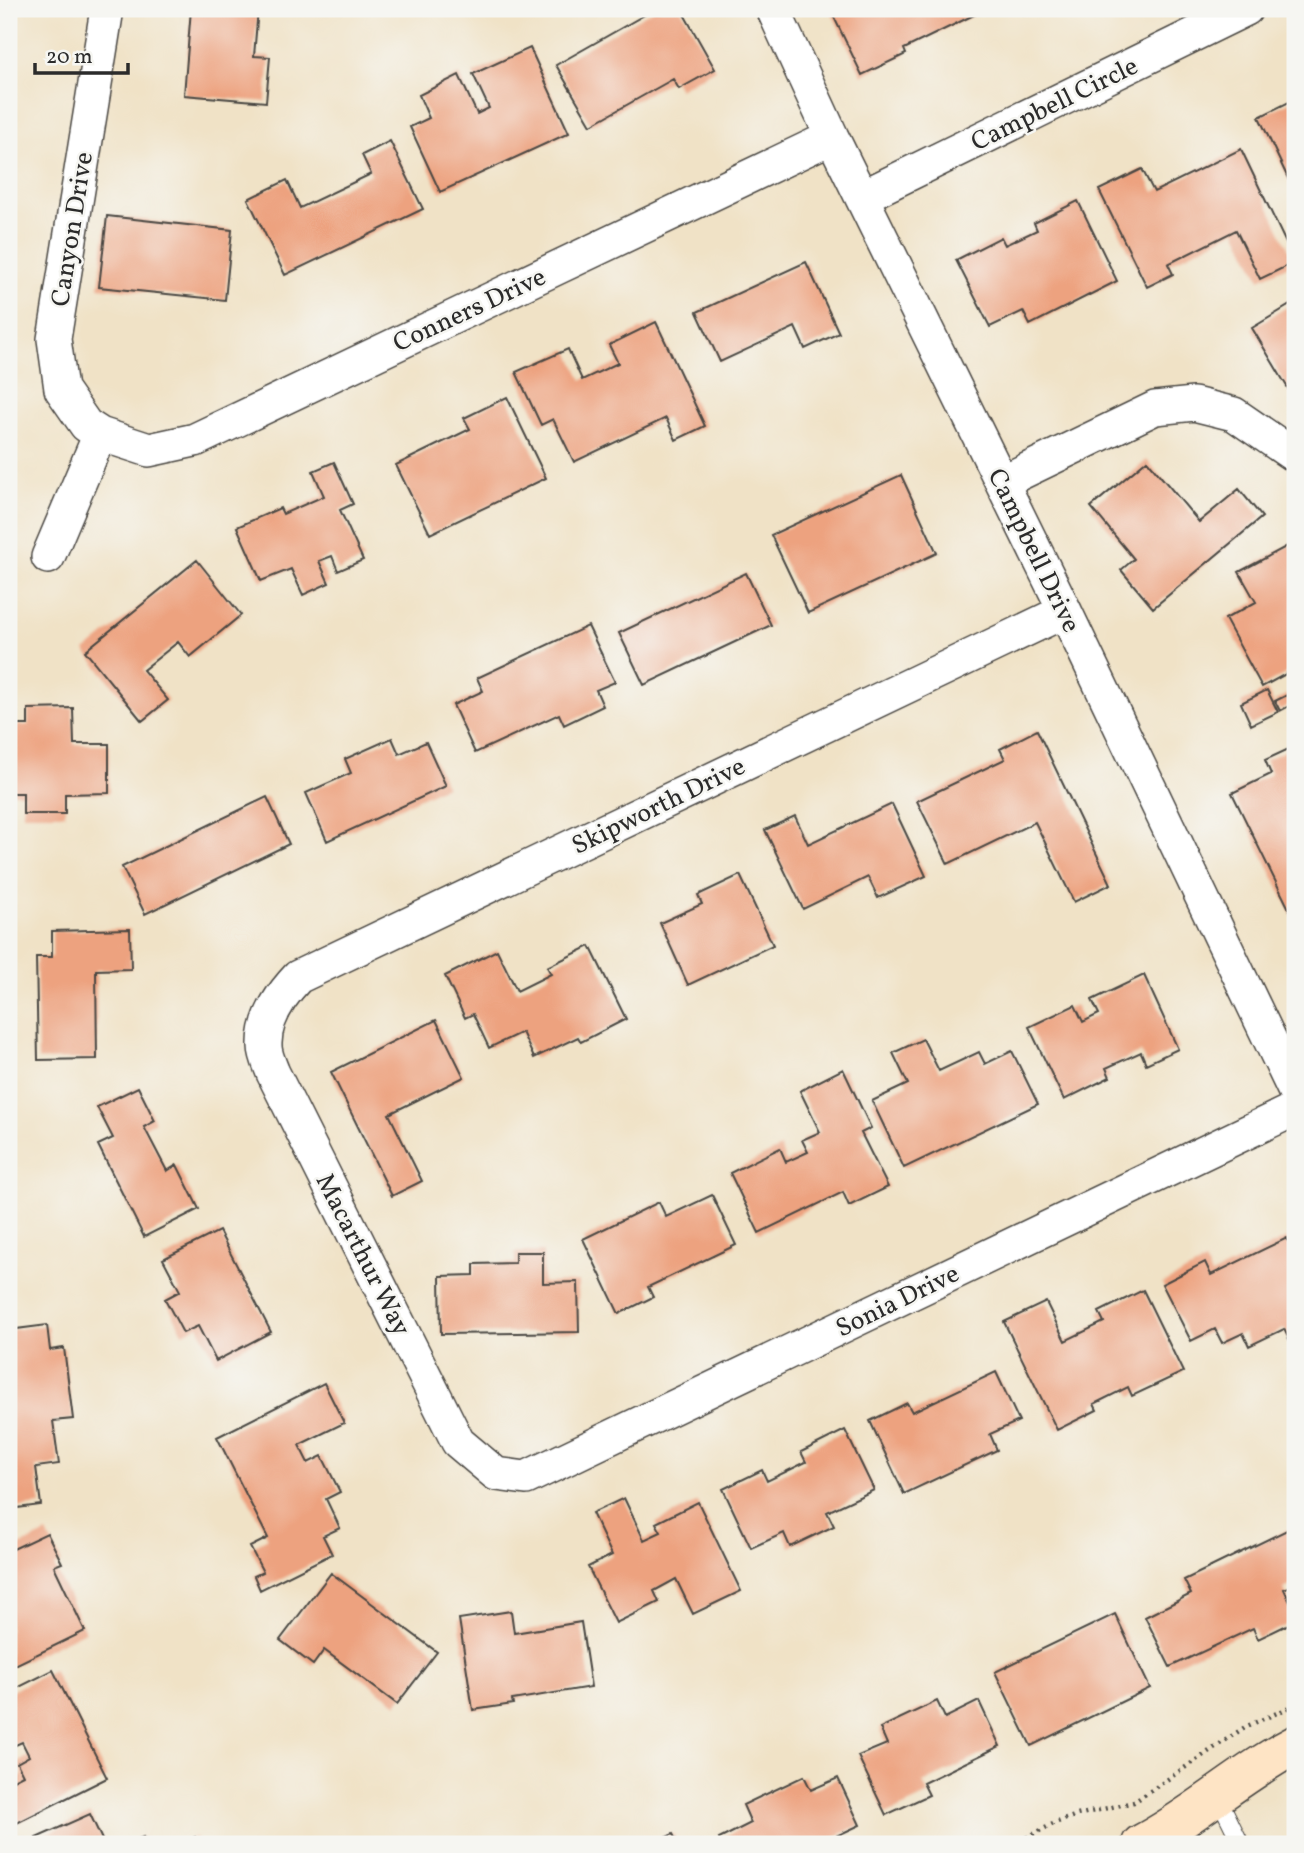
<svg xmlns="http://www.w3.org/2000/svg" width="1304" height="1853" font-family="Vollkorn,serif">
<rect width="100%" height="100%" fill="#f6f6f2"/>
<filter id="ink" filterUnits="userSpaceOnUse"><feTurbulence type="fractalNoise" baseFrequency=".0143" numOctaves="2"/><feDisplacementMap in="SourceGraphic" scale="14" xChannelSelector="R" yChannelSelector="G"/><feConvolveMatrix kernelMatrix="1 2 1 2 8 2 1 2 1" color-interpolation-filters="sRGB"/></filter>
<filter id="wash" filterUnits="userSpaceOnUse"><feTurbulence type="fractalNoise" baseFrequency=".00686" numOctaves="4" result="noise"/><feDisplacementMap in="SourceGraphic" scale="28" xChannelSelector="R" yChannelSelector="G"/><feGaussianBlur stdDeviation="1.57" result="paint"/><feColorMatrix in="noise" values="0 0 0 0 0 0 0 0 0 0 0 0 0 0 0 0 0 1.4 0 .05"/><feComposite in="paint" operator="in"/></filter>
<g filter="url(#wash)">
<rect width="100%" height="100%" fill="#f0e2c6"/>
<g id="blocks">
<!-- building -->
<path fill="#eda27f" d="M 191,9 L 258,9 L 254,56 L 270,57 L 266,102 L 184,95 Z
M 655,9 L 681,9 L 715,69 L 679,89 L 673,79 L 591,125 L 556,65 Z
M 830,9 L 978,9 L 980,12 L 904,49 L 906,54 L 862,75 Z
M 530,48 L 569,133 L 440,192 L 410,127 L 429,118 L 419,95 L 459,75 L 477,114 L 489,108 L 473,74 Z
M 1295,99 L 1295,193 L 1259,117 Z
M 390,141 L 423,209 L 285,275 L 248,199 L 287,180 L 300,208 L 371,174 L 362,155 Z
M 1241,149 L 1295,262 L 1260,279 L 1236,230 L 1168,264 L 1173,274 L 1147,287 L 1099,190 L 1142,169 L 1154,192 Z
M 1078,201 L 1117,281 L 1030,325 L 1023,311 L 990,327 L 956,260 L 1001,237 L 1005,245 L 1037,230 L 1034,223 Z
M 107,216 L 232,230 L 225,300 L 99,287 Z
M 806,262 L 839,333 L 805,349 L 795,327 L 720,362 L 697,312 Z
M 1295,302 L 1295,400 L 1252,328 Z
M 656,322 L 705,426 L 676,440 L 666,418 L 574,462 L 553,419 L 541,425 L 516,372 L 568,349 L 582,380 L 618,363 L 609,345 Z
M 507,397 L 546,478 L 430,534 L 396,465 L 470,429 L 464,418 Z
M 1147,460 L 1199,522 L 1239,489 L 1262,517 L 1153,608 L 1121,570 L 1134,559 L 1091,507 Z
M 334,462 L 353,504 L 340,510 L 363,560 L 338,571 L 332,556 L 319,561 L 329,583 L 303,595 L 291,569 L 261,581 L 237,527 L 280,508 L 283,514 L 324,496 L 313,471 Z
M 901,475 L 937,553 L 808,613 L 771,535 Z
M 1295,542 L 1295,669 L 1262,687 L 1225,619 L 1256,602 L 1239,572 Z
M 197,560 L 241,615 L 190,657 L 178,642 L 143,670 L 168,700 L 142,721 L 85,651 Z
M 746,573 L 771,625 L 644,685 L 619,633 Z
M 588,626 L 615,682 L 596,690 L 603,706 L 564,725 L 559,714 L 475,753 L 453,705 L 483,691 L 477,678 Z
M 1267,690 L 1278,712 L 1251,725 L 1241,703 Z
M 1295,691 L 1295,703 L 1280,711 L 1275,701 Z
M 73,708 L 74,744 L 109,744 L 109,793 L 65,794 L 65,814 L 23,814 L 23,793 L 9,793 L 9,725 L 28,725 L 28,709 Z
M 1037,730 L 1111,884 L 1074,902 L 1035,822 L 948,864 L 917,801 L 1005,759 L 1000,749 Z
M 392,738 L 399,754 L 426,742 L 446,786 L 327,841 L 306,793 L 351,773 L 345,759 Z
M 1295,746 L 1295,921 L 1232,793 L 1271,774 L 1265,760 Z
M 267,797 L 289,844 L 145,914 L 122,867 Z
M 892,804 L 926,876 L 878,898 L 868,877 L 803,909 L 765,830 L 795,816 L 808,844 Z
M 740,875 L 773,945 L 688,985 L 660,923 L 702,904 L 698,895 Z
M 130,929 L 131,969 L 96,970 L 97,1059 L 38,1060 L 36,957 L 52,957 L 52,931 Z
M 590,946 L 626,1019 L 581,1042 L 578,1037 L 534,1058 L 522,1032 L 489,1048 L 473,1014 L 465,1018 L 445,976 L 497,950 L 517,991 L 551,974 L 547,967 Z
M 1144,975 L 1178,1049 L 1146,1064 L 1141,1052 L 1106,1068 L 1110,1077 L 1064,1100 L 1029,1027 L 1075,1005 L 1083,1022 L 1099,1014 L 1092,1000 Z
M 436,1020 L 464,1077 L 389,1114 L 422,1181 L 392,1196 L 331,1072 Z
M 923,1039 L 939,1071 L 979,1052 L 985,1064 L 1012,1051 L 1038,1104 L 904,1168 L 872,1101 L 908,1084 L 893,1053 Z
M 843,1069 L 871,1128 L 861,1133 L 888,1187 L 849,1206 L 843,1192 L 759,1233 L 730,1173 L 780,1148 L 786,1162 L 808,1152 L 802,1140 L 820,1132 L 800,1091 Z
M 138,1087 L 155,1121 L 144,1127 L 167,1171 L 177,1165 L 199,1209 L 144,1237 L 98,1145 L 113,1138 L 97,1107 Z
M 712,1195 L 736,1245 L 648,1287 L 653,1297 L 619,1314 L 583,1239 L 659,1202 L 666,1217 Z
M 219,1231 L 271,1332 L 216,1361 L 198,1326 L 183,1333 L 165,1299 L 180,1291 L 163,1259 Z
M 1287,1238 L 1295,1254 L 1295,1351 L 1284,1329 L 1249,1346 L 1243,1333 L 1222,1343 L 1215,1329 L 1191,1341 L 1162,1284 L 1205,1262 L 1211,1275 Z
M 515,1252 L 543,1252 L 543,1283 L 578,1282 L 579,1332 L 441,1334 L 440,1276 L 474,1275 L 474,1264 L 515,1263 Z
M 1143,1290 L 1183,1372 L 1132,1396 L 1128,1387 L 1094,1404 L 1097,1410 L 1057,1430 L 1004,1322 L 1046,1302 L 1065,1341 L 1104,1322 L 1099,1312 Z
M 47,1325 L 50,1350 L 64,1348 L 73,1419 L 53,1421 L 59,1464 L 36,1467 L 41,1505 L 9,1509 L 9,1330 Z
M 996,1372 L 1019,1421 L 990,1434 L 997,1450 L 904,1494 L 870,1421 L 907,1403 L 912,1412 Z
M 324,1383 L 344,1423 L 299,1445 L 308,1463 L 322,1456 L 340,1492 L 326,1499 L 340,1528 L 323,1536 L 332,1554 L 260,1590 L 254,1576 L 263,1572 L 250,1547 L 268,1538 L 217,1437 Z
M 845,1430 L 874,1490 L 827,1512 L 834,1526 L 790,1547 L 784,1533 L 751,1548 L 723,1489 L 762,1470 L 767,1481 L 806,1462 L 801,1452 Z
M 624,1498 L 644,1540 L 661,1532 L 656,1523 L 698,1502 L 741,1591 L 693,1614 L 676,1579 L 654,1591 L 659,1602 L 616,1623 L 588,1567 L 612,1555 L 592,1513 Z
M 1295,1526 L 1295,1583 L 1284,1589 L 1295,1613 L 1295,1621 L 1258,1639 L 1253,1628 L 1170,1667 L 1145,1617 L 1191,1594 L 1184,1580 Z
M 47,1533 L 62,1563 L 54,1566 L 85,1631 L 9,1668 L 9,1551 Z
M 331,1573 L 437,1652 L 397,1704 L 324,1650 L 313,1665 L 280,1640 Z
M 511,1611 L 514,1633 L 581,1622 L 591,1687 L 512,1700 L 513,1704 L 473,1710 L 459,1619 Z
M 1115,1614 L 1150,1688 L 1031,1746 L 995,1672 Z
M 53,1670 L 107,1778 L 13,1825 L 9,1817 L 9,1782 L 23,1775 L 17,1763 L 29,1756 L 22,1742 L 9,1748 L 9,1692 Z
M 937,1701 L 945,1718 L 979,1701 L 1000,1746 L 923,1783 L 929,1795 L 886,1815 L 858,1756 L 887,1744 L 880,1728 Z
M 804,1776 L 811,1790 L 838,1778 L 860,1825 L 819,1844 L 721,1844 L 719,1839 L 751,1823 L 743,1805 Z
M 90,1814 L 104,1844 L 38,1844 L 36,1838 Z
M 673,1834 L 678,1844 L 652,1844 Z
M 143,1837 L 146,1844 L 127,1844 Z
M 195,1837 L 199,1844 L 180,1844 Z"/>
</g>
</g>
<g filter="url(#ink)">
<use href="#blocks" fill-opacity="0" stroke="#494642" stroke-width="2"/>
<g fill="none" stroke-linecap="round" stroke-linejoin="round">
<!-- service casing -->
<g stroke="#494642" stroke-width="18">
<path id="service" d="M 1217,1795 L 1241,1844"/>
</g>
<!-- minor casing -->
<g stroke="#494642" stroke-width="36">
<path id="minor" d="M 107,9 L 54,339 L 61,389 L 86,425 L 100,434 L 149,450 L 195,440 L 832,137
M 773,9 L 832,137 L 1065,611 L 1295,1092
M 862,197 L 1246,9
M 1002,482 L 1155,408 L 1194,404 L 1234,414 L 1295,456
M 48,557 L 100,434
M 1065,611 L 298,977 C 280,996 264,1019 265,1046 C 265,1055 270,1065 273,1073 L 458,1442 L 496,1474 L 526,1478 L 1295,1109"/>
</g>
<!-- secondary casing -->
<g stroke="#494642" stroke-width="41">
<path id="secondary" d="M 1141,1844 C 1195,1816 1241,1773 1295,1745"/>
</g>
<!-- path -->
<path stroke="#494642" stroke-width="4.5" stroke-dasharray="2 5" stroke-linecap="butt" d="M 1014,1844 L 1055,1823 L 1077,1815 L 1134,1802 L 1245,1727 L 1295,1705"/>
<!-- service -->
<use href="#service" stroke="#fff" stroke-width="16"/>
<!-- minor -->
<use href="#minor" stroke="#fff" stroke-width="33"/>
<!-- secondary -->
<use href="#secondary" stroke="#fee4c5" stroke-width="38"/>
</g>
</g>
<g text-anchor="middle" stroke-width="5" stroke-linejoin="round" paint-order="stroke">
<!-- street labels -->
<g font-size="26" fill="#2b2b2b" stroke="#f6f6f2">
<text transform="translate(1054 103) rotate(-26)" y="9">Campbell Circle</text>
<text transform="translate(71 229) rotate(-81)" y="9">Canyon Drive</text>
<text transform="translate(469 309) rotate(-25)" y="9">Conners Drive</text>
<text transform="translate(1035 550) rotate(64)" y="9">Campbell Drive</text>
<text transform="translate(658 805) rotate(-26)" y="9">Skipworth Drive</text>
<text transform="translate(364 1254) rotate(63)" y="9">Macarthur Way</text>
<text transform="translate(897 1300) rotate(-26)" y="9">Sonia Drive</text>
</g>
</g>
<!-- margin -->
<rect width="1304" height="1853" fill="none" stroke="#f6f6f2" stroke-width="35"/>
<!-- scale -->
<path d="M35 63v10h93v-10" fill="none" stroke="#2b2b2b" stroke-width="3.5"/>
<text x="46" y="63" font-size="21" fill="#2b2b2b" stroke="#f6f6f2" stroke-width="5" paint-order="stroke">20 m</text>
</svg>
